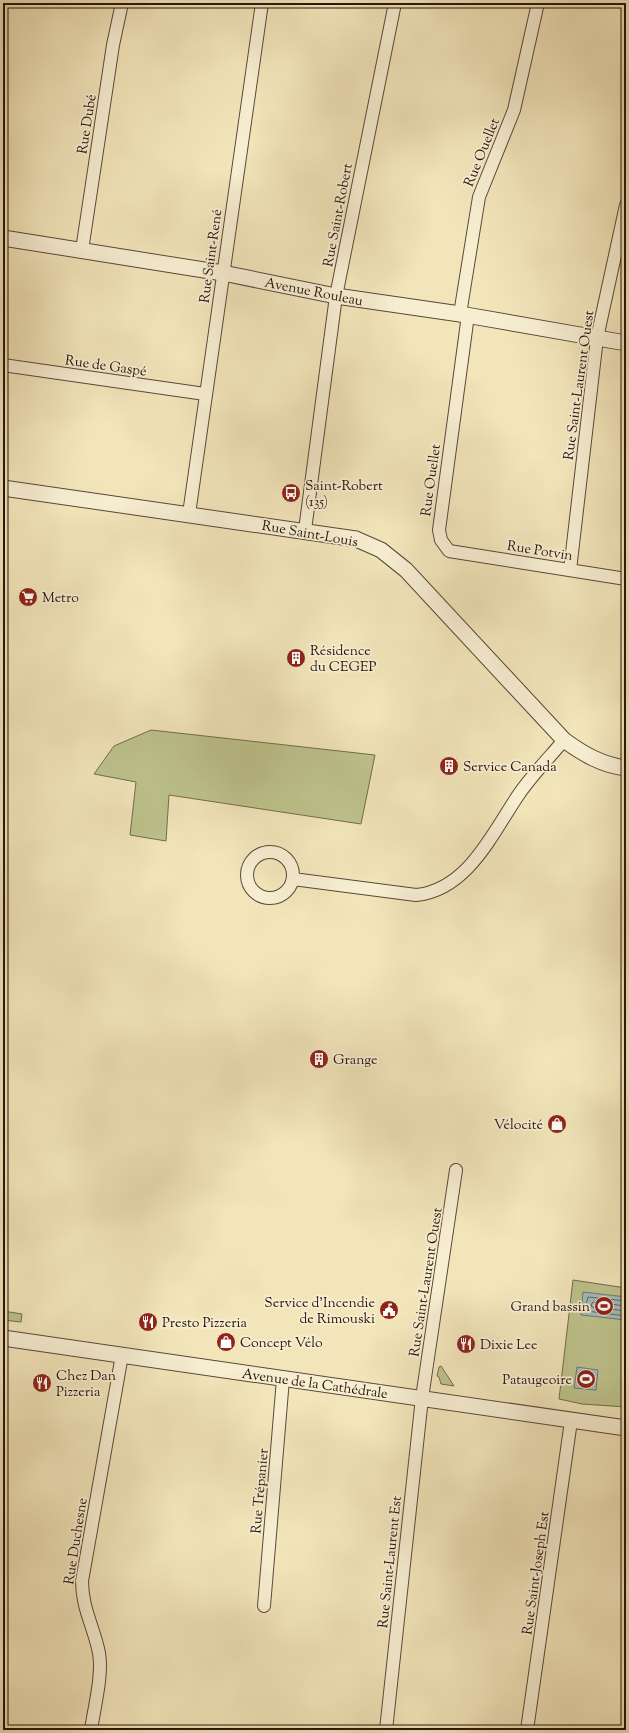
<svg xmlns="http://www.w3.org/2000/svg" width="629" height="1733" font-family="'Sorts Mill Goudy',serif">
<rect width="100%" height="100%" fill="#f2e5ba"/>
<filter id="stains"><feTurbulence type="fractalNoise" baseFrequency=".005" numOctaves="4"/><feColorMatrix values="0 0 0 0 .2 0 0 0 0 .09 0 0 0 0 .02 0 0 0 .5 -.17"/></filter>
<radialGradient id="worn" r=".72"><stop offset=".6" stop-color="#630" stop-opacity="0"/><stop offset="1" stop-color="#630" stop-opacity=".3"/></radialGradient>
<!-- green -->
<path fill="#bec38d" stroke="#726c4c" d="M 151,730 L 375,755 L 361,824 L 169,795 L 166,841 L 130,835 L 136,782 L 94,774 L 114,746 Z
M 573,1280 L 626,1288 L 626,1407 L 582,1404 L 559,1399 Z
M 3,1311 L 22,1314 L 21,1322 L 3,1320 Z
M 441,1366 L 454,1386 L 441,1384 L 439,1377 L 437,1376 L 439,1367 Z"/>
<!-- water -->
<path fill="#a2bcbc" stroke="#717975" d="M 583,1292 L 626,1297 L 626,1320 L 581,1315 Z
M 577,1367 L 598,1370 L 596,1390 L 574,1388 Z"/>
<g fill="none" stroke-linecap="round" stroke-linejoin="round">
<!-- shore -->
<path stroke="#646864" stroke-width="1" d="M 626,1301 L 588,1297 L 585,1309 L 587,1311 L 626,1316
M 626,1306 L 593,1302 L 591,1305 L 592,1307 L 626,1311
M579 1379a7 7 0 1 1 14 0a7 7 0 1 1-14 0Z"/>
<!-- minor casing -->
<g stroke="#5a4837" stroke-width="14">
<path id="minor" d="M 82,250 L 113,45 L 122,3
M 460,314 L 479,197 L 514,110 L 538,3
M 468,315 L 439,530 L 441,540 L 449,551 L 626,579
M 3,365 L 205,394
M 189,514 L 262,3
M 305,530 L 336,296 L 395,3
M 570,570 L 597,338 L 626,205
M247 875a23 23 0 1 1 46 0a23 23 0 1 1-46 0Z
M 293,879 L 416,895 C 468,890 493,832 519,794 C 532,775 549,758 564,740
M 264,1606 L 283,1379
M 91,1730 C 94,1708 103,1675 99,1653 C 94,1627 82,1609 82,1581 L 122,1355
M 386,1730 L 422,1398 L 456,1170
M 527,1730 L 571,1421"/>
</g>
<!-- tertiary casing -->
<g stroke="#5a4837" stroke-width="17">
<path id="tertiary" d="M 3,238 L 223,273 L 336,296 L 460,314 L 626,343
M 3,488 L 356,539 L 381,550 L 406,570 L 564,740 C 583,754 602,765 626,768
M 3,1338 L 626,1428"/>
</g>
<!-- minor -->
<use href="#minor" stroke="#f7eed2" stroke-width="12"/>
<!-- tertiary -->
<use href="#tertiary" stroke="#f7eed2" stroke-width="15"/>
</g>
<!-- icons -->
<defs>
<g id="bus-disc" transform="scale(1)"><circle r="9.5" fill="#8f2418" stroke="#f7eed2"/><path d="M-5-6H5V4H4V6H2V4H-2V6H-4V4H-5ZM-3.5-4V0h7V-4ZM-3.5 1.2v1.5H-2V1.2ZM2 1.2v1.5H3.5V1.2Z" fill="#fff"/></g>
<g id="supermarket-disc" transform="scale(1)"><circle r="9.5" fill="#8f2418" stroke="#f7eed2"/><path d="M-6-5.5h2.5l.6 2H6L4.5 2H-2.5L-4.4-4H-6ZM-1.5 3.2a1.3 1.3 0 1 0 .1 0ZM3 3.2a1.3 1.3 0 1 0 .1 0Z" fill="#fff"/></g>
<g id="building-disc" transform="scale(1)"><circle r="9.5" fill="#8f2418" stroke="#f7eed2"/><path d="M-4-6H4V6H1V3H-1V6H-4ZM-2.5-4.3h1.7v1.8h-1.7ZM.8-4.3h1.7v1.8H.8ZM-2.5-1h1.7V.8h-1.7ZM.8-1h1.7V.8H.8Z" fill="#fff"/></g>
<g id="shop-disc" transform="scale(1)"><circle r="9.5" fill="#8f2418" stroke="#f7eed2"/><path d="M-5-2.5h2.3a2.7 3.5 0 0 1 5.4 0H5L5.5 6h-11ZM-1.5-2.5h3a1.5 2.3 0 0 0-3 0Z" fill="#fff"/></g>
<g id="stadium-disc" transform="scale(1)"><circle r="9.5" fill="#8f2418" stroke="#f7eed2"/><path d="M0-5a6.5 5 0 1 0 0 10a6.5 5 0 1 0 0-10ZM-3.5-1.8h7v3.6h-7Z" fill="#fff"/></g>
<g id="civic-disc" transform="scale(1)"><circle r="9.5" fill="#8f2418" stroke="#f7eed2"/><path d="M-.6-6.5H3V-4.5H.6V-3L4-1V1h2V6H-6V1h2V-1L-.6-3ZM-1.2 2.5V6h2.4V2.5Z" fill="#fff"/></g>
<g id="restaurant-disc" transform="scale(1)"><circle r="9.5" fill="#8f2418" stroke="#f7eed2"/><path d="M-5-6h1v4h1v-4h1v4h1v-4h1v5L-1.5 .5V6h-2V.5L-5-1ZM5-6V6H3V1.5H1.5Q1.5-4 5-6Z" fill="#fff"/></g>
</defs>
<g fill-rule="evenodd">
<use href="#bus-disc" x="291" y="493"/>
<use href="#supermarket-disc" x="28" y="597"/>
<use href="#building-disc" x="296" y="658"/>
<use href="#building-disc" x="449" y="766"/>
<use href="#building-disc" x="319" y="1059"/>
<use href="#shop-disc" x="557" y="1124"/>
<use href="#stadium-disc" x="604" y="1306"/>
<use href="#civic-disc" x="389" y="1310"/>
<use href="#restaurant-disc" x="148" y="1322"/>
<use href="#shop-disc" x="226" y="1342"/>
<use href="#restaurant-disc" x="466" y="1344"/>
<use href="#stadium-disc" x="586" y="1379"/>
<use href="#restaurant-disc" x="42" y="1383"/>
</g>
<g text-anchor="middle" stroke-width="3.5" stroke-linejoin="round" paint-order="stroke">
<!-- street labels -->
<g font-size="14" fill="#27140b" stroke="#f7eed2">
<text transform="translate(86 124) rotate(-81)" y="5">Rue Dubé</text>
<text transform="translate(481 152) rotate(-68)" y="5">Rue Ouellet</text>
<text transform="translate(337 215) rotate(-79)" y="5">Rue Saint-Robert</text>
<text transform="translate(210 256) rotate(-82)" y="5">Rue Saint-René</text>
<text transform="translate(314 291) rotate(11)" y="5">Avenue Rouleau</text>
<text transform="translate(106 365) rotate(8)" y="5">Rue de Gaspé</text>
<text transform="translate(578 385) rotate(-82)" y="5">Rue Saint-Laurent Ouest</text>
<text transform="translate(430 480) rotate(-82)" y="5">Rue Ouellet</text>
<text transform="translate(310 533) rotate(10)" y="5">Rue Saint-Louis</text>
<text transform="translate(540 550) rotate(9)" y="5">Rue Potvin</text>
<text transform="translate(425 1282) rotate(-81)" y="5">Rue Saint-Laurent Ouest</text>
<text transform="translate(315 1383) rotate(8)" y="5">Avenue de la Cathédrale</text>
<text transform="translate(259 1491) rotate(-85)" y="5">Rue Trépanier</text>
<text transform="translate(75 1541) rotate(-81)" y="5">Rue Duchesne</text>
<text transform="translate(389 1562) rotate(-84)" y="5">Rue Saint-Laurent Est</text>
<text transform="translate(535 1573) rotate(-82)" y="5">Rue Saint-Joseph Est</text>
</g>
<!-- poi labels -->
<g font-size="14" fill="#27140b" stroke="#f7eed2" text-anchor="start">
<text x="305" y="490">Saint-Robert<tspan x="305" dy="16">(135)</tspan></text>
<text x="42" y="602">Metro</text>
<text x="310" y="655">Résidence<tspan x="310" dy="16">du CEGEP</tspan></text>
<text x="463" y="771">Service Canada</text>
<text x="333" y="1064">Grange</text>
<text x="543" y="1129" text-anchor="end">Vélocité</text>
<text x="375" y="1307" text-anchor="end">Service d'Incendie<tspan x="375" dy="16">de Rimouski</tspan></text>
<text x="590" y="1311" text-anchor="end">Grand bassin</text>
<text x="162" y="1327">Presto Pizzeria</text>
<text x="240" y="1347">Concept Vélo</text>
<text x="480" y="1349">Dixie Lee</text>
<text x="56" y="1380">Chez Dan<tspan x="56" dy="16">Pizzeria</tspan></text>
<text x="572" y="1384" text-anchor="end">Pataugeoire</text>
</g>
</g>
<!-- margin -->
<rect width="629" height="1733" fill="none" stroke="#f2e5ba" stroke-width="16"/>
<rect x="4" y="4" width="621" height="1725" fill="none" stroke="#27140b" stroke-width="2"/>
<rect x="8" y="8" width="613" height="1717" fill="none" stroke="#27140b"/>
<rect width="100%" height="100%" filter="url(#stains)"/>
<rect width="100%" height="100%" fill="url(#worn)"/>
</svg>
